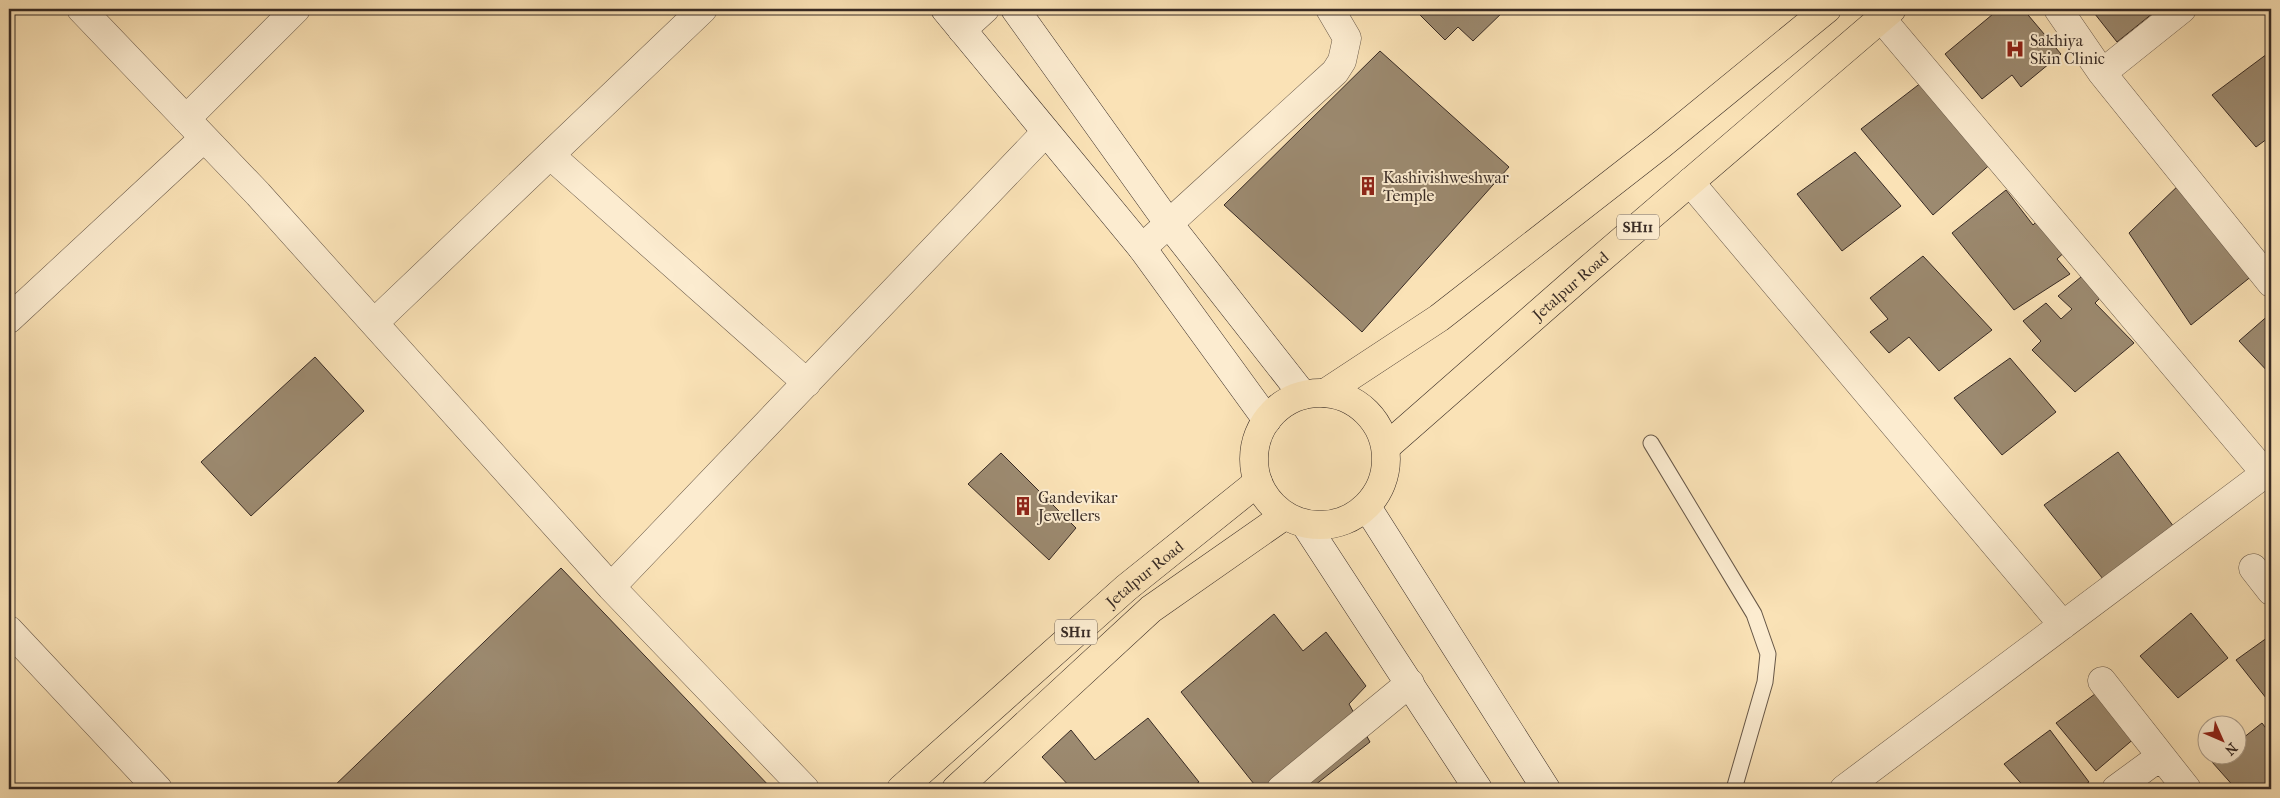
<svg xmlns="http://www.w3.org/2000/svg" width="2280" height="798" font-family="'IM FELL French Canon',serif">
<rect width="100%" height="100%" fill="#fae2b6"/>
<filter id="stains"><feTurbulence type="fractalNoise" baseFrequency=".004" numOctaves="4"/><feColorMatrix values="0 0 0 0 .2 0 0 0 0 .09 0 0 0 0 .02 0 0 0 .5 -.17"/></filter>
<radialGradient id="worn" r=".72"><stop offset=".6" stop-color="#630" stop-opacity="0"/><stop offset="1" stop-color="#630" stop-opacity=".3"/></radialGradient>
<!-- building -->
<path fill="#9c8a70" stroke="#372a24" d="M 1414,9 L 1506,9 L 1473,41 L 1458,27 L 1445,40 Z
M 1999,9 L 2023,9 L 2061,54 L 2021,87 L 2012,75 L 1982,99 L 1945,54 Z
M 2091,9 L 2158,9 L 2117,42 Z
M 1380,51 L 1509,167 L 1362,332 L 1224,205 Z
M 2271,51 L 2271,136 L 2256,147 L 2212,95 Z
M 1926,79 L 1994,161 L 1933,215 L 1861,129 Z
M 1855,152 L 1901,206 L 1842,251 L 1797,194 Z
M 2182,182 L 2253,275 L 2191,325 L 2129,233 Z
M 2006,190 L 2033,225 L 2041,217 L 2068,249 L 2057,259 L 2070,274 L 2014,310 L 1952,233 Z
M 1923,256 L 1992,330 L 1939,371 L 1909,337 L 1889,353 L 1870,332 L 1888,319 L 1870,298 Z
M 2087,272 L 2105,293 L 2095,303 L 2134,343 L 2075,392 L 2032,350 L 2041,341 L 2023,321 L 2046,303 L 2061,319 L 2072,309 L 2058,296 Z
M 2271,313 L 2271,375 L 2239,341 Z
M 315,357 L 364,411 L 251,516 L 201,462 Z
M 2010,358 L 2056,412 L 2002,455 L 1954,398 Z
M 2118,452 L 2174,527 L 2103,579 L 2044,505 Z
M 1001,453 L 1076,528 L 1049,560 L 968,484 Z
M 561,568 L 772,789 L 331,789 Z
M 2191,613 L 2228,658 L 2178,698 L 2140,656 Z
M 1274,614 L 1303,651 L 1326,632 L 1366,686 L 1349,704 L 1370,742 L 1310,789 L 1258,789 L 1181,692 Z
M 2271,635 L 2271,701 L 2270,703 L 2236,660 Z
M 2099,691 L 2136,737 L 2096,771 L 2056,723 Z
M 1148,718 L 1199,782 L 1189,789 L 1072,789 L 1042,757 L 1071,730 L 1095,760 Z
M 2262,723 L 2271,735 L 2271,789 L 2236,789 L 2212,762 L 2220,756 L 2238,756 L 2238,742 Z
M 2050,730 L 2089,782 L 2079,789 L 2026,789 L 2004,764 Z"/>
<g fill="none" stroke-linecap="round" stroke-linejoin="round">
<!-- service casing -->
<g stroke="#685848" stroke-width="17">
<path id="service" d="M 1651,443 L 1754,614 L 1768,654 L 1765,682 L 1734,789"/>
</g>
<!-- minor casing -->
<g stroke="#685848" stroke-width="29">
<path id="minor" d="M 81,9 L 258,194 L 611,587 L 805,789
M 2058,9 L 2102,73 L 2271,283
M 1881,18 L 2265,473
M 962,30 L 985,9
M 2102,73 L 2182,9
M 186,119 L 296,9
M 550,155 L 807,383
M 1690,182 L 2063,625
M 1142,248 L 1335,72 L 1342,61 L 1347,38 L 1330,9
M 9,319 L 204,138
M 374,323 L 703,9
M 2253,568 L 2271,591
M 611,587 L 1046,132
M 9,630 L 158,789
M 2102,681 L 2187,789
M 1281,789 L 1410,683
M 1844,789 L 2271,469
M 2116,789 L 2161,756"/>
</g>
<!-- secondary casing -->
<g stroke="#372a24" stroke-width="29">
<path id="secondary" d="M 945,9 L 1142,248 L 1267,420
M 1015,9 L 1169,224 L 1303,395
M 1367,507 L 1546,789
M 1305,524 L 1478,789"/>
</g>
<!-- primary casing -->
<g stroke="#372a24" stroke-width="29">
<g id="primary">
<path d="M 1325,393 L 1439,318 L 1662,144 L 1827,9"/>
<circle cx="1320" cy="459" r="66"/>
<path id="s1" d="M 1386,447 L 1590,268 L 1892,9"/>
<path id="s2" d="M 901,789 L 1126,588 L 1258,482"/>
<path d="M 956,789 L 1151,609 L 1284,516"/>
</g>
</g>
<!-- service -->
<use href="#service" stroke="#fcecd0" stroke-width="15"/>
<!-- minor -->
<use href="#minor" stroke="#fcecd0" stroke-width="28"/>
<!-- secondary -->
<use href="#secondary" stroke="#fcecd0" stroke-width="28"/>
<!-- primary -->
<use href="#primary" stroke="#fae2b6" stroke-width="28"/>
</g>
<!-- icons -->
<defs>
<g id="hospital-bare" transform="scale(1.5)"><path d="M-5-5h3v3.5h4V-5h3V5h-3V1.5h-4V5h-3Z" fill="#8f2418" stroke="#fcecd0" stroke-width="2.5" paint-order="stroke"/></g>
<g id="building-bare" transform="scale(1.5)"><path d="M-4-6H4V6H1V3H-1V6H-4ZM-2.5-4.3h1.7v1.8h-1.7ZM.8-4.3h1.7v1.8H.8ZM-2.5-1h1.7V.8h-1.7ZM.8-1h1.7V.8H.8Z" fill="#8f2418" stroke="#fcecd0" stroke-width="2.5" paint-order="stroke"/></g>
</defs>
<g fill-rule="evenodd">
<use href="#hospital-bare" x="2015" y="49"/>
<use href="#building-bare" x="1368" y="186"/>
<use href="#building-bare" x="1023" y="506"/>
</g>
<g text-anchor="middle" stroke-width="4" stroke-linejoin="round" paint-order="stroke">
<!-- shield labels -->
<g fill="#fcecd0" stroke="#726458" stroke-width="1">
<rect x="1617" y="214.5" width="42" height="25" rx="4"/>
<rect x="1055" y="619.5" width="42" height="25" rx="4"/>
</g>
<g font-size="15" font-weight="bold" fill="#372a24">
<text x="1638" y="232">SH11</text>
<text x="1076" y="637">SH11</text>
</g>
<!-- poi labels -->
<g font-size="16" fill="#372a24" stroke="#fcecd0" text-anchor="start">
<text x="2030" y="46">Sakhiya<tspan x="2030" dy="18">Skin Clinic</tspan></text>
<text x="1383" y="183">Kashivishweshwar<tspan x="1383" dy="18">Temple</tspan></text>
<text x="1038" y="503">Gandevikar<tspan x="1038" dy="18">Jewellers</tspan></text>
</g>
<!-- street labels -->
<g font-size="16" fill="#372a24" stroke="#fcecd0">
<text dy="6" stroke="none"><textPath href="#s1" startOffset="245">Jetalpur Road</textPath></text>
<text dy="6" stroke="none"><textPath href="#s2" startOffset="325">Jetalpur Road</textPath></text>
</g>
</g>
<!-- margin -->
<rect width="2280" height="798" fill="none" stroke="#fae2b6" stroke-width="30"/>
<rect x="10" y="10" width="2260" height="778" fill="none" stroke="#372a24" stroke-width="2.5"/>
<rect x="15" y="15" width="2250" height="768" fill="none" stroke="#372a24"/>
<!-- north arrow -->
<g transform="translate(2222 740) rotate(135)"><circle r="24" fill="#fcecd0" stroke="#ad9e8b"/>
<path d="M0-4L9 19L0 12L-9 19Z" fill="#8f2418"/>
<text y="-8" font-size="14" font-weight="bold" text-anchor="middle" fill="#372a24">N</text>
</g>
<rect width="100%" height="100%" filter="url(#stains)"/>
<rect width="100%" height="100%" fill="url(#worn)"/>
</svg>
